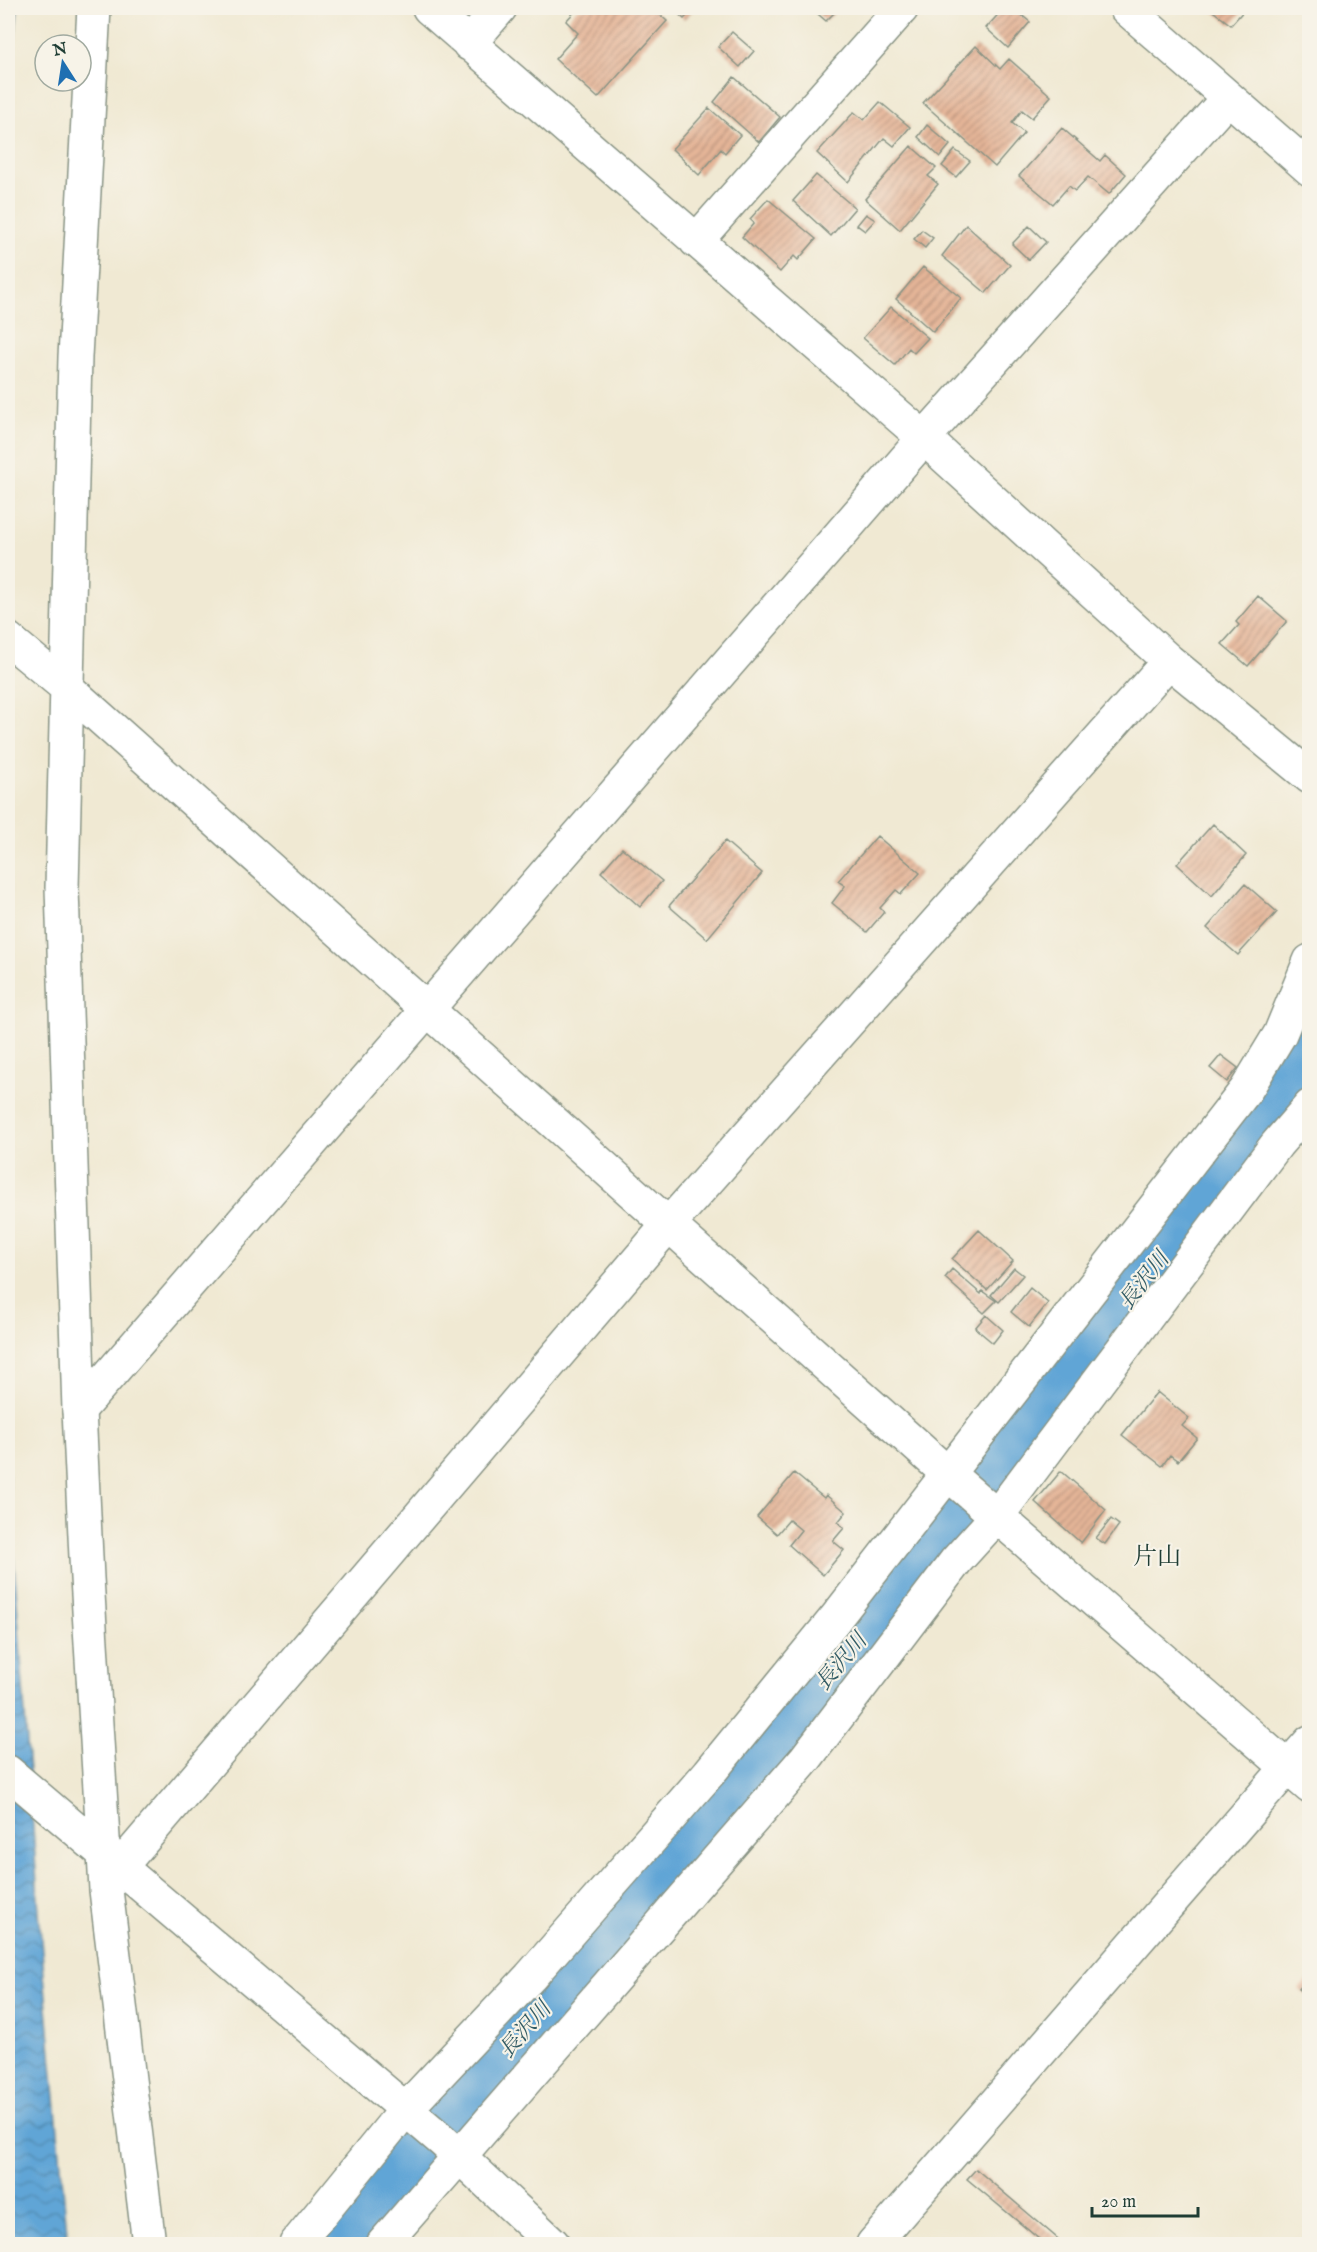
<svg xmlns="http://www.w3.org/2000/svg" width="1317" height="2252" font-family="'IM FELL English','Noto Serif JP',serif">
<defs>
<pattern id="water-waves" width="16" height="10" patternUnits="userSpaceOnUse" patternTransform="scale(1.5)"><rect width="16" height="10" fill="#61a5d6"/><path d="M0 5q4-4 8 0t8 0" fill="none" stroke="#4f88ae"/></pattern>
<pattern id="building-hatch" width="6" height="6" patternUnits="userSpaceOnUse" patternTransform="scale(1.5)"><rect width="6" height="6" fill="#e5b598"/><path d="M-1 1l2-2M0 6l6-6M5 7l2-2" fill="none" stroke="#b9947d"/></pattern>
</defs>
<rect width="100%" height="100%" fill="#f7f3e8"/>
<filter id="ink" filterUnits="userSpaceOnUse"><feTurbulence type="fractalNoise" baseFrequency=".0167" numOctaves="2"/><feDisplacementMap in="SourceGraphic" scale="12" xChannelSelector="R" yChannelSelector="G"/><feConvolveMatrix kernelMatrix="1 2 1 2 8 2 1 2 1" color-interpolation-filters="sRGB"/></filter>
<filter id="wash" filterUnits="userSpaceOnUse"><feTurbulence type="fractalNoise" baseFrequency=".008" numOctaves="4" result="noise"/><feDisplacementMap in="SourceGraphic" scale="24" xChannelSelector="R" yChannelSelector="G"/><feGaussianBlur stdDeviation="1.35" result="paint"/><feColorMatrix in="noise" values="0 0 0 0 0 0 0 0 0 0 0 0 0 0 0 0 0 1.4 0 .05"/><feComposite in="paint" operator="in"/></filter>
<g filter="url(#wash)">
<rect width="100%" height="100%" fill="#f0e9d3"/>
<!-- water -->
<path fill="url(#water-waves)" stroke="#407185" stroke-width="1.5" d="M 8,8 L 18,8 L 8,96 Z
M 8,1474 L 41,1940 L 68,2244 L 8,2244 Z"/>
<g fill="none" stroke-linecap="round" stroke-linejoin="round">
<!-- river -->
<path stroke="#61a5d6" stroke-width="64" d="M 337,2244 L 399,2170 L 637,1900 L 760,1758 L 957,1520 L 1224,1175 L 1276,1105 L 1310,1049"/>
</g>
<g id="blocks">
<!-- building -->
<path fill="url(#building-hatch)" d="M 578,8 L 652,8 L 667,21 L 598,98 L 555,59 L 578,33 L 566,21 Z
M 672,8 L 695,8 L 684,19 Z
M 811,8 L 839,8 L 826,21 Z
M 1004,8 L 1013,8 L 1030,22 L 1008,48 L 986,28 Z
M 1209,8 L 1246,8 L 1231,25 Z
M 732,32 L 754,51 L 740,67 L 718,47 Z
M 976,46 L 1000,69 L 1009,59 L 1051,96 L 1032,118 L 1022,110 L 1012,123 L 1024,133 L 995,167 L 923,103 Z
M 734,77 L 780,117 L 759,142 L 714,102 Z
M 880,102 L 910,127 L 894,146 L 884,138 L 848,182 L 817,153 L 854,112 L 864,120 Z
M 709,108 L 740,135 L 725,153 L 721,149 L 699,175 L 672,149 Z
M 927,125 L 950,145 L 940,157 L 918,137 Z
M 1062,128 L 1100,161 L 1105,155 L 1126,174 L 1109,194 L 1088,177 L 1075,191 L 1069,186 L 1053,204 L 1019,176 Z
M 911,146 L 936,168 L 928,176 L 938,184 L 900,230 L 865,199 Z
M 955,150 L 970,161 L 956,177 L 942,166 Z
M 816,175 L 855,208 L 831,236 L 793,201 Z
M 768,199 L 816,239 L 798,260 L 794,256 L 780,272 L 742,237 L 754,223 L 750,219 Z
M 866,214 L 875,220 L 865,231 L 857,225 Z
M 966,225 L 1010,265 L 986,293 L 942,256 Z
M 1029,226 L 1046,242 L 1029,260 L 1012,244 Z
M 922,230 L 933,238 L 925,248 L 914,239 Z
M 923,267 L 961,298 L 933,332 L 896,299 Z
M 891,307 L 928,338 L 914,353 L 909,348 L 895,365 L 863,338 Z
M 1258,596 L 1287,621 L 1248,666 L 1222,644 L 1239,625 L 1236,622 Z
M 1213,824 L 1246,855 L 1212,896 L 1177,864 Z
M 877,836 L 920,873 L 901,894 L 896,890 L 880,908 L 884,912 L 867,932 L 832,903 L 845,886 L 838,881 Z
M 725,841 L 762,873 L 707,939 L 669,906 Z
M 622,848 L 662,881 L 640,907 L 601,872 Z
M 1245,884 L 1277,912 L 1238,955 L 1207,928 Z
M 1221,1055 L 1238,1068 L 1227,1082 L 1210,1068 Z
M 979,1230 L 1013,1261 L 987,1290 L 952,1259 Z
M 1014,1268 L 1023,1275 L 999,1302 L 991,1295 Z
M 952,1269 L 981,1294 L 982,1291 L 996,1301 L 984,1313 L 945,1278 Z
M 1030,1288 L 1048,1303 L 1029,1327 L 1011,1312 Z
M 986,1315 L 1003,1330 L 993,1343 L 975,1328 Z
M 1157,1392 L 1189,1418 L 1182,1426 L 1197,1438 L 1178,1461 L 1170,1455 L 1162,1466 L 1122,1435 Z
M 1061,1471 L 1106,1510 L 1081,1543 L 1035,1502 Z
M 794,1473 L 824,1498 L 826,1495 L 846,1512 L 838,1522 L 844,1528 L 833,1541 L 844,1550 L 823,1575 L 789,1545 L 801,1530 L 789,1520 L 777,1534 L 757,1517 Z
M 1111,1519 L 1119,1525 L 1105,1544 L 1096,1538 Z
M 1310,1977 L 1310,1998 L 1299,1989 Z
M 976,2169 L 1064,2244 L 1045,2244 L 967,2179 Z"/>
</g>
</g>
<g filter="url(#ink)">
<use href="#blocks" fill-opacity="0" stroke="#889384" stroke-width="1.5"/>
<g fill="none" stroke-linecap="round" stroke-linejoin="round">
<!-- minor casing -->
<g stroke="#889384" stroke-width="36">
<path id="minor" d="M 429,8 L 924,438 L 1169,661 L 1310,777
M 469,44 L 500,8
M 696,241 L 902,8
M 79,1410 L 924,438 L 1228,98
M 104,1854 L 106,1890 L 149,2244
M 120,1867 L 669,1224 L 1169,661
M 296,2244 L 405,2110 L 530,1977 L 709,1773 L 835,1619 L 1246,1090 L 1280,1034 L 1310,961
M 383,2244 L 806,1758 L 956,1561 L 997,1516 L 1277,1144 L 1310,1106
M 873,2244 L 1287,1768"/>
</g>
<!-- tertiary casing -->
<g stroke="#889384" stroke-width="36">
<path id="tertiary" d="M 94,8 L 75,357 L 62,888 L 79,1410 L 87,1578 L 104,1854
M 1126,8 L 1310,169
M 8,639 L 66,687 L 947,1473 L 1310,1787
M 1287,1768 L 1310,1742
M 8,1772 L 444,2142 L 553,2244"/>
</g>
<!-- minor -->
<use href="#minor" stroke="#fff" stroke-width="33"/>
<!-- tertiary -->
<use href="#tertiary" stroke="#fff" stroke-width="33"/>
</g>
</g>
<g text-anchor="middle" stroke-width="4.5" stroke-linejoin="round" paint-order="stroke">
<!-- water labels -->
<g font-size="22" font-style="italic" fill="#335c65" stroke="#f7f3e8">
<text transform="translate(1143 1280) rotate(-52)" y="8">長沢川</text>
<text transform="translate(840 1661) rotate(-50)" y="8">長沢川</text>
<text transform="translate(524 2029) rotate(-49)" y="8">長沢川</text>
</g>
<!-- quarter labels -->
<g font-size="24" fill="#1f3d34" stroke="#f7f3e8">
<text x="1157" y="1564">片山</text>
</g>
</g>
<!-- margin -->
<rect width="1317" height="2252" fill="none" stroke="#f7f3e8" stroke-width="30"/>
<!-- north arrow -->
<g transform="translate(63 63) rotate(348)"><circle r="28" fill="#f7f3e8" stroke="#a1aaa0" stroke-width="1.5"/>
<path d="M0-4.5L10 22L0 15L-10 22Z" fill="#1f6fb2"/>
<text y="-9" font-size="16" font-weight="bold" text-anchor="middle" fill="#1f3d34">N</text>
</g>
<!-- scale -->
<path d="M1092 2207v9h106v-9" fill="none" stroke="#1f3d34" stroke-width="3"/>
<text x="1101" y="2207" font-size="18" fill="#1f3d34" stroke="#f7f3e8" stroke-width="4.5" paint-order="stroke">20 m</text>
</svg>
